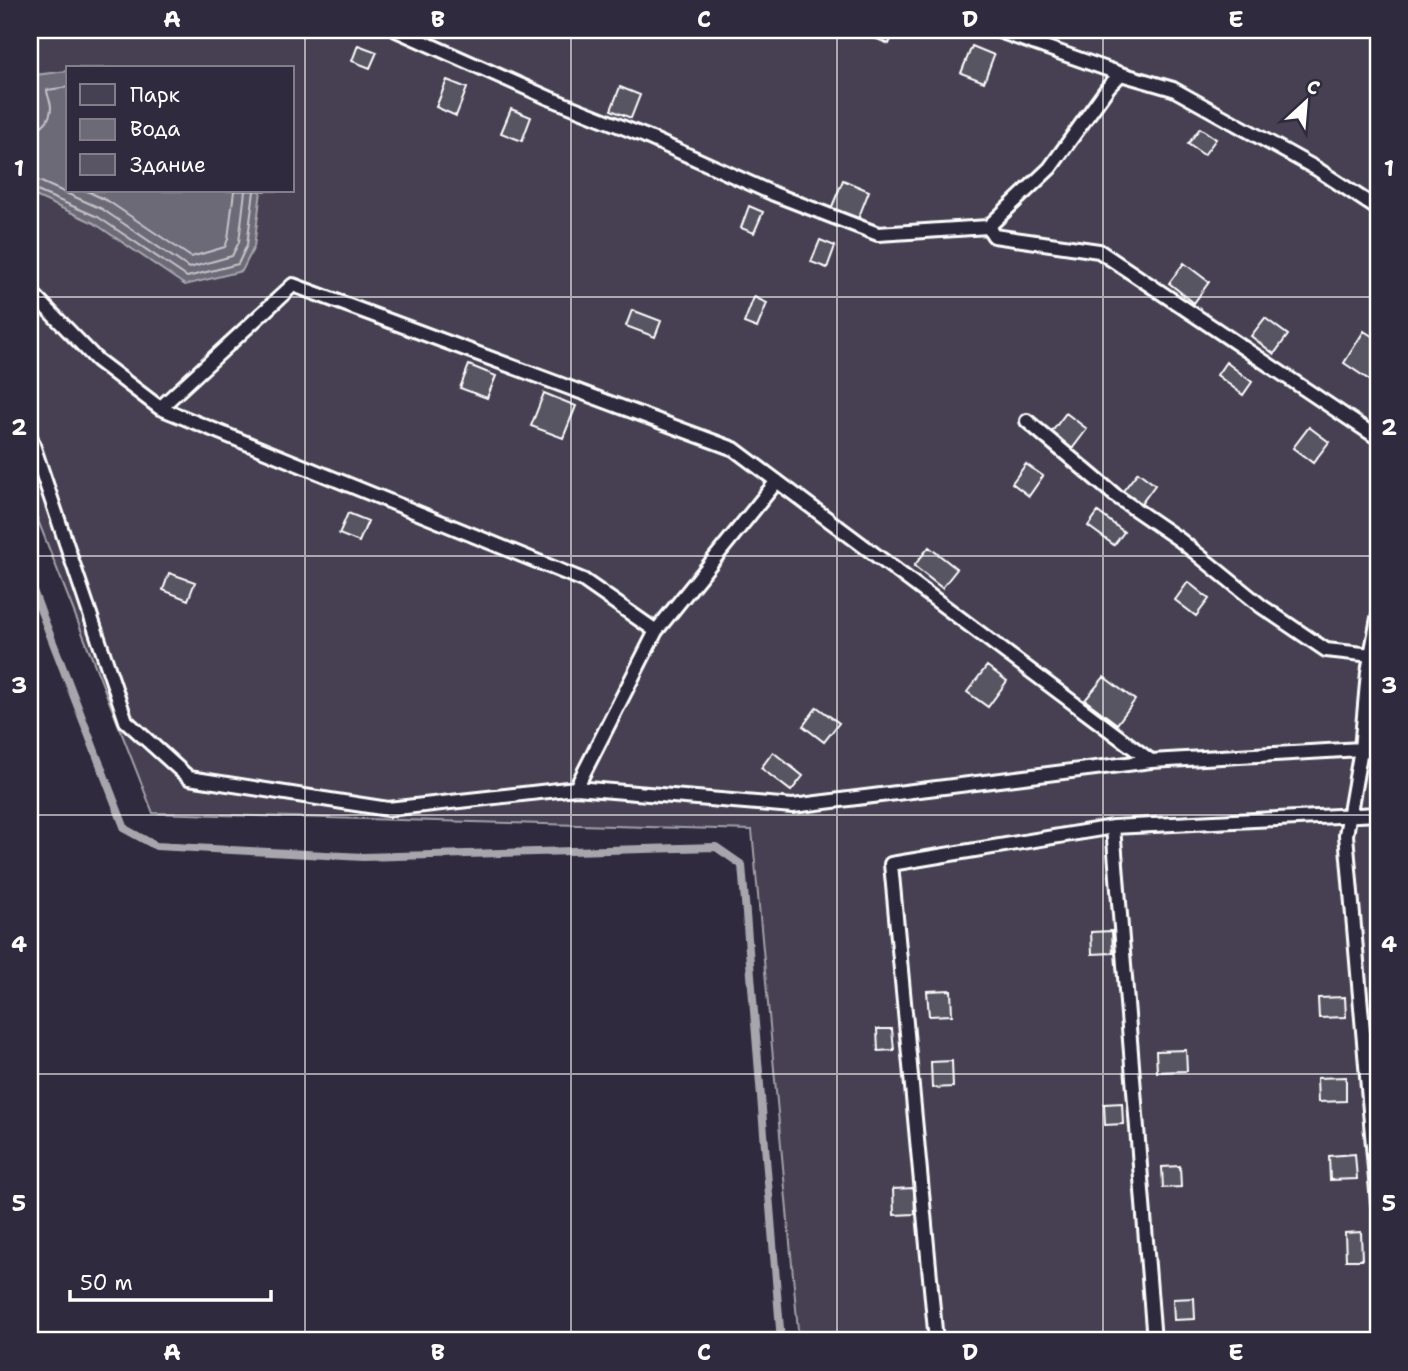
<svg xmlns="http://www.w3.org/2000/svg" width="1408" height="1371" font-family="'Shantell Sans',sans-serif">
<rect width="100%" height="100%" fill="#2f2a3d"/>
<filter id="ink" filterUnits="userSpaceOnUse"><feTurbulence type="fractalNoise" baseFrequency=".0143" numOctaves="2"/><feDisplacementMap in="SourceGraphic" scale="14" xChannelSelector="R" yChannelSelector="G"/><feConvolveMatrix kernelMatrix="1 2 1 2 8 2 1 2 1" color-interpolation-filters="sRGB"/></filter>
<g filter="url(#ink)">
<!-- green -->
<path fill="#464152" stroke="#a2a0a8" stroke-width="2" fill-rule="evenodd" d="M 30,30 L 1378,30 L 1378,1341 L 799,1341 L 752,830 L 153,813 L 30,500 ZM 68,68 L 292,68 L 292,191 L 68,191 Z"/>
<!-- water -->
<path fill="#6d6a77" stroke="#a7a6ad" stroke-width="2" d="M 68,71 L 68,191 L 261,191 L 254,247 L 242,271 L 185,285 L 94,223 L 33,195 L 30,192 L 30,122 L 35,107 C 28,95 28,87 35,75 Z"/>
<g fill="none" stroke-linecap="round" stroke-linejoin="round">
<!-- shore -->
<path stroke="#c5c3c9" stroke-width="2" d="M 30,130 C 42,129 51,120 51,107 C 51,101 47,96 47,90 L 68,87
M 30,179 L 39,181 L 102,209 L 189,268 L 232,256 L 239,242 L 245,191
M 30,188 L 98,217 L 187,277 L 238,264 L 247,245 L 254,191
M 87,191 L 108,201 L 191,257 L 225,247 L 228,239 L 234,191"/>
<!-- stream -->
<path stroke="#a7a6ad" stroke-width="8" d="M 30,583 L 125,829 L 156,846 L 363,857 L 716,847 L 742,865 L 781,1341"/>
</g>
<!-- building -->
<path fill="#595564" stroke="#fff" stroke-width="2" d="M 863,30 L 895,30 L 889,44 L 862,33 Z
M 358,45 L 377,52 L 370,68 L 352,61 Z
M 972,46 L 994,55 L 984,82 L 961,73 Z
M 447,80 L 467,88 L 456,116 L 436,107 Z
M 620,87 L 640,95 L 631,118 L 611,110 Z
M 511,109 L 531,117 L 522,141 L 501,133 Z
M 1200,128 L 1216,139 L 1204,155 L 1188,144 Z
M 843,180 L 869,191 L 858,219 L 831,209 Z
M 749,206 L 763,212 L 754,233 L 741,228 Z
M 820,240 L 835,246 L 827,268 L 811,262 Z
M 1184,263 L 1209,282 L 1194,303 L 1169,283 Z
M 754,297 L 767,303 L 757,328 L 744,323 Z
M 632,310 L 661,321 L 655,337 L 626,326 Z
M 1265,318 L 1288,335 L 1274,354 L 1251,336 Z
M 1364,331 L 1378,340 L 1378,376 L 1374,383 L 1344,363 Z
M 1226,362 L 1252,382 L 1243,395 L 1217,375 Z
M 469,365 L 496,376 L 487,398 L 460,388 Z
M 544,393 L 576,406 L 563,438 L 531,426 Z
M 1066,413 L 1087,429 L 1072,449 L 1051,433 Z
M 1309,427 L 1329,442 L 1313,463 L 1293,448 Z
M 1026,464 L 1043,476 L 1029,496 L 1012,483 Z
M 1138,472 L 1155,485 L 1141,504 L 1123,491 Z
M 1098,512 L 1124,532 L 1114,545 L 1088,526 Z
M 348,513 L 368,521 L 359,542 L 339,534 Z
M 929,547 L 957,569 L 942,588 L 914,566 Z
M 169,573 L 195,582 L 188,600 L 163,590 Z
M 1188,582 L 1209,599 L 1196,616 L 1175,600 Z
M 987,666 L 1007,681 L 988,707 L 967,692 Z
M 1104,677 L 1135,700 L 1117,724 L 1085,700 Z
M 817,707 L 839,723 L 824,742 L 803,726 Z
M 773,752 L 803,776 L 791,791 L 761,768 Z
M 1112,931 L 1113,953 L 1092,954 L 1091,932 Z
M 951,990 L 952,1015 L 929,1016 L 927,991 Z
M 1345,997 L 1346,1017 L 1319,1018 L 1318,998 Z
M 877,1029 L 892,1029 L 894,1050 L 878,1051 Z
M 1186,1050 L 1187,1071 L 1157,1072 L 1156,1051 Z
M 952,1061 L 953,1087 L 932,1088 L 931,1062 Z
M 1346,1077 L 1346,1101 L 1318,1102 L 1317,1078 Z
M 1122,1103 L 1123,1124 L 1105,1125 L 1104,1104 Z
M 1355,1154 L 1357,1179 L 1330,1180 L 1329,1156 Z
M 1180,1166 L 1181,1187 L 1163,1188 L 1162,1167 Z
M 914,1188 L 915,1214 L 894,1215 L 893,1189 Z
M 1361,1232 L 1362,1260 L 1346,1260 L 1345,1233 Z
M 1194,1298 L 1195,1319 L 1174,1320 L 1173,1299 Z"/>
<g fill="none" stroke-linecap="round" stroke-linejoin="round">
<!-- service casing -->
<g stroke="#fff" stroke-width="18">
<path id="service" d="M 396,30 L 549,98 L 645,136 L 774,194 L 878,234 L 988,227 L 1050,168 L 1109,86 L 1121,74 L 1173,89 L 1317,169 L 1378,209
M 996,30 L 1121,74
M 988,227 L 994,236 L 1099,251 L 1378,438
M 30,291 L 97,360 L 160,408 L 293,285 L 734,449 L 1151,761 L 1361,749 L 1378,752
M 160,408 L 583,580 L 656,631 L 777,481
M 1027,421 L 1116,496 L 1180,540 L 1261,606 L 1326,650 L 1372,655
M 30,436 L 126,721 L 189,778 L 388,809 L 576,788
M 1378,618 L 1368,672 L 1361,749 L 1346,835 L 1378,1203
M 656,631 L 576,788 L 793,806 L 1151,761
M 936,1341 L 891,864 L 1113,827
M 1154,1341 L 1113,827 L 1378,814"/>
</g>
<!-- service -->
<use href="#service" stroke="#2f2a3d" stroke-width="12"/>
</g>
</g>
<!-- grid -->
<path fill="none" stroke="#fff" stroke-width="2" stroke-opacity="0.55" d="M 305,30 L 305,1341M 571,30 L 571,1341M 837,30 L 837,1341M 1103,30 L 1103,1341M 30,297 L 1378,297M 30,556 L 1378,556M 30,815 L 1378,815M 30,1074 L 1378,1074"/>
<!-- margin -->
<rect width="1408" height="1371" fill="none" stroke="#2f2a3d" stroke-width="77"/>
<!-- legend -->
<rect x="66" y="66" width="228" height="126" fill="#2f2a3d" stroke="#827f8b" stroke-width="2"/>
<rect x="80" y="84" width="35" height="21" fill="#464152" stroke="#827f8b" stroke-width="2"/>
<text x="130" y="102" font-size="21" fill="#ffffff">Парк</text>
<rect x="80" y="119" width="35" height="21" fill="#6d6a77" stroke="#827f8b" stroke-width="2"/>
<text x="130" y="136" font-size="21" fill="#ffffff">Вода</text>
<rect x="80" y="154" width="35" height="21" fill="#595564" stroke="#827f8b" stroke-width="2"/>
<text x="130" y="172" font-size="21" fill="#ffffff">Здание</text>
<!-- north arrow -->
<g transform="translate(1306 102) rotate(26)" stroke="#2f2a3d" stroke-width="5" paint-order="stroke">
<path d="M0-5L12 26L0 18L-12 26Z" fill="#ffffff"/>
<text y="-10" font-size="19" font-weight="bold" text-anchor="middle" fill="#ffffff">С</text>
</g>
<!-- scale -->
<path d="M70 1290v10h201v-10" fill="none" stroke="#ffffff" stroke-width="3.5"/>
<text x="80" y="1290" font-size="21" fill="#ffffff" stroke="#2f2a3d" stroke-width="5" paint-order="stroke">50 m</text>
<rect x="38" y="38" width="1332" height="1294" fill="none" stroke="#fff" stroke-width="2.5"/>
<g font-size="23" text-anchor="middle" font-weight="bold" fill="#fff">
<text x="172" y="27">A</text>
<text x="438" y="27">B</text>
<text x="704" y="27">C</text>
<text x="970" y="27">D</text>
<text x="1236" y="27">E</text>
<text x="19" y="176">1</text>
<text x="1389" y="176">1</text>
<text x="19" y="435">2</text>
<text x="1389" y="435">2</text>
<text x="19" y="693">3</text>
<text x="1389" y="693">3</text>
<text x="19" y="952">4</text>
<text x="1389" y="952">4</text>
<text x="19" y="1211">5</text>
<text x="1389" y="1211">5</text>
<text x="172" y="1360">A</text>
<text x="438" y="1360">B</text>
<text x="704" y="1360">C</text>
<text x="970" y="1360">D</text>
<text x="1236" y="1360">E</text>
</g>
</svg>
